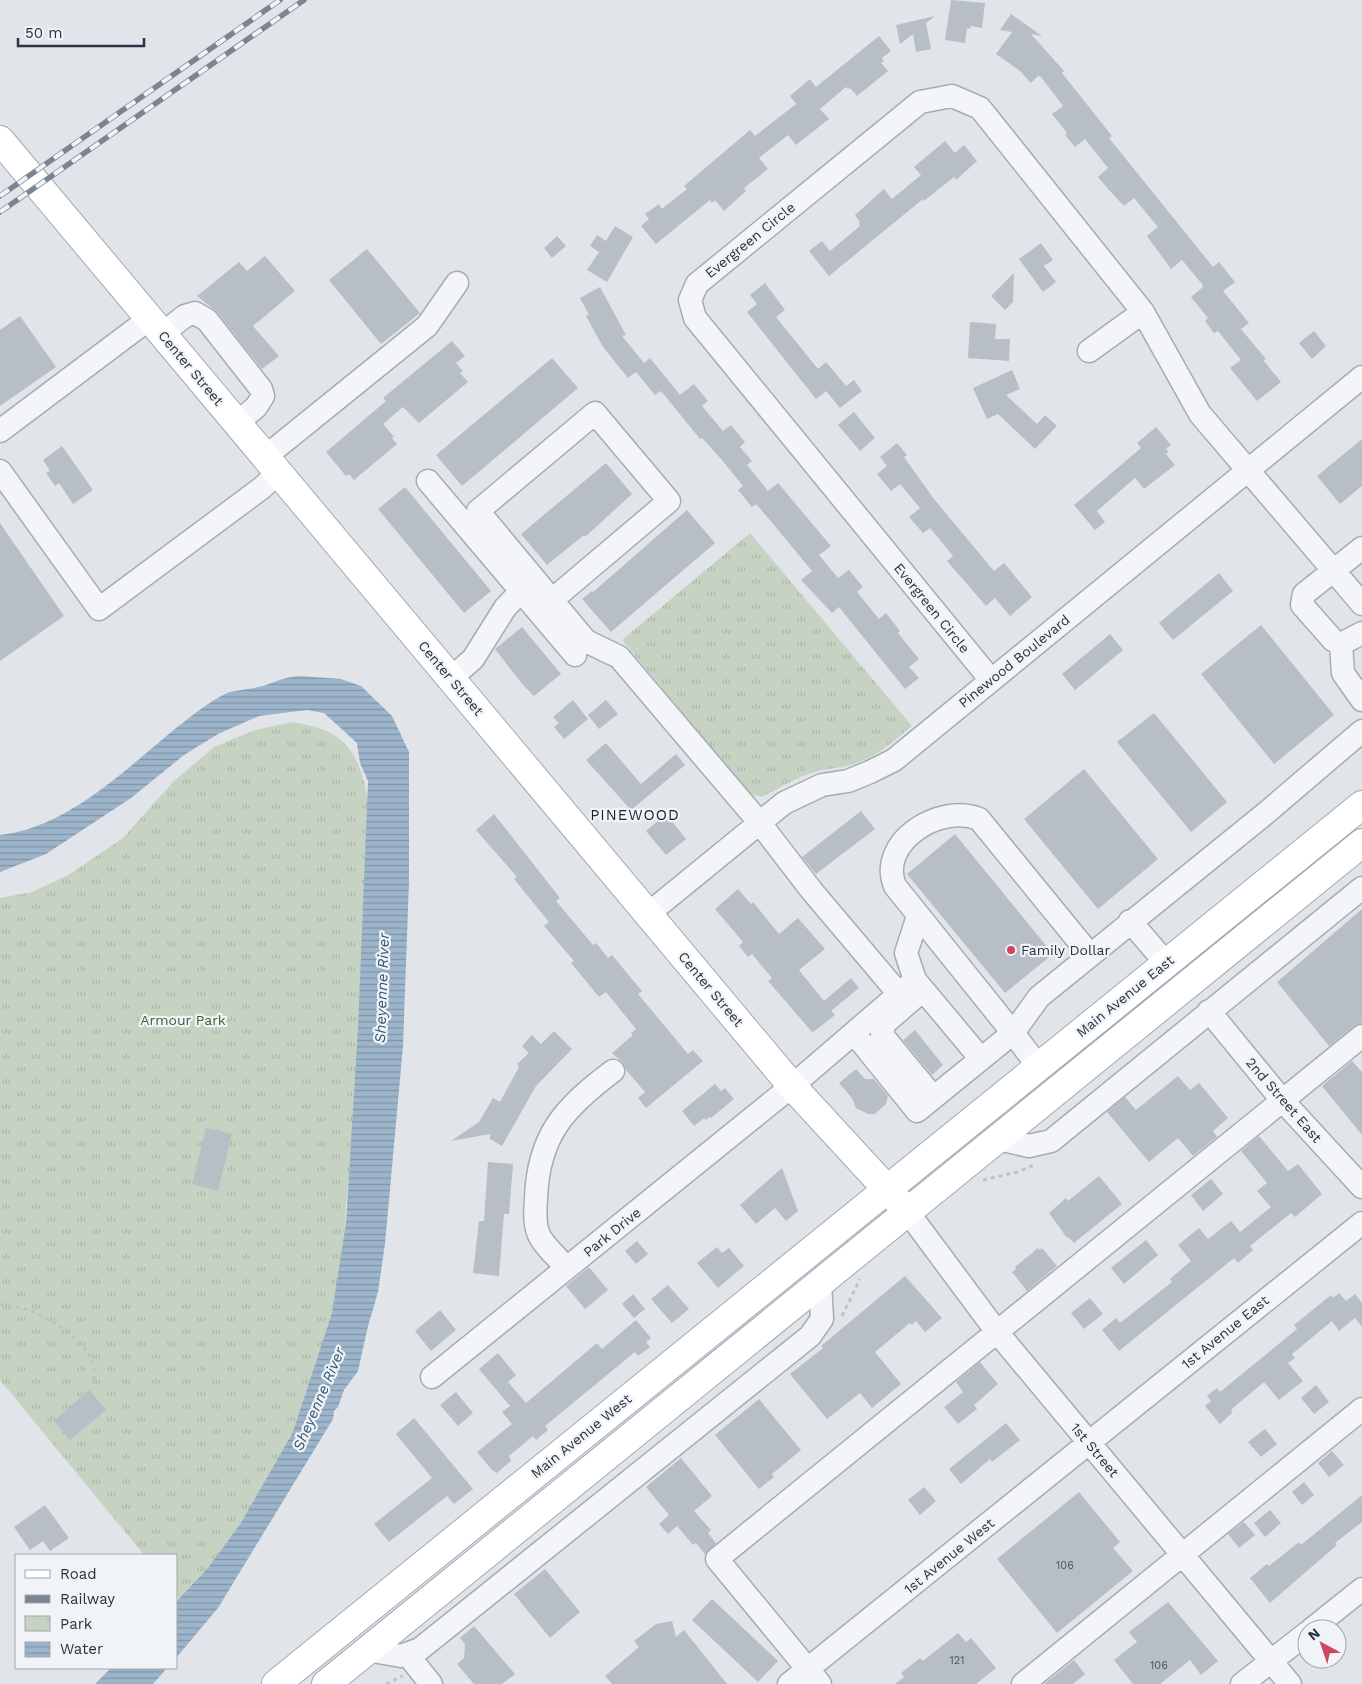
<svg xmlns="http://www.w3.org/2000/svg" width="1362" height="1684" font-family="'Work Sans',sans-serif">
<defs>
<pattern id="park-tufts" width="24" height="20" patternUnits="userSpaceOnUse" patternTransform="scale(1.25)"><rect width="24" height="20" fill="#c7d3c2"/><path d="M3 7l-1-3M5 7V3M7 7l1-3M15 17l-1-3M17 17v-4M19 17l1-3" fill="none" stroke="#abb6a8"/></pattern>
<pattern id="water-rules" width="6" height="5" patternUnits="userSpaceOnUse" patternTransform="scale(1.25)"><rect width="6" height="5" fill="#9cb5ca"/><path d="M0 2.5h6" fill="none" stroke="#7f94a6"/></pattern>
</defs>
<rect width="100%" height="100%" fill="#e1e5ea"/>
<!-- park -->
<path fill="url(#park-tufts)" d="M 750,533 L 912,726 C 897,738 882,752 864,760 C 848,768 832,767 815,772 C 796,777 780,788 762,797 L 750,794 L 622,640 Z
M 292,722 C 348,731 358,750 369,804 L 366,1021 L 346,1205 L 344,1272 L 301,1437 L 221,1557 L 180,1599 L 176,1594 L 176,1555 L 144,1555 L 0,1380 L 0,898 L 32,892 L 70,874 L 123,838 L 173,782 L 214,747 L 255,730 Z"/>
<!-- water -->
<path fill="url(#water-rules)" d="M 300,676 L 341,679 L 361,686 L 392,716 L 409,752 L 409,882 L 403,1046 L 385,1244 L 378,1292 L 368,1326 L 358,1371 L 344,1390 L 338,1407 L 334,1411 L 333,1419 L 218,1608 L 176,1658 L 176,1602 L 208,1568 L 241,1523 L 293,1432 L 332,1313 L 346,1223 L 358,1028 L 368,781 L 360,763 L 357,743 L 324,713 L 307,710 L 259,716 L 218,734 L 184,755 L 131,798 L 46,854 L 0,872 L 0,835 C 65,828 122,773 170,733 C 185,721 213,698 230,692 C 241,689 253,689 263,686 C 277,681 285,677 300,676 Z
M 111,1668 L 167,1668 L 153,1684 L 95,1684 Z"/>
<!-- building -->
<path fill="#b8bec6" d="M 951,0 L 985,3 L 982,28 L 971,26 L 970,29 L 967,28 L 965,43 L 945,40 Z
M 1011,14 L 1042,36 L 1031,34 L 1064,71 L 1062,73 L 1112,136 L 1109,138 L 1213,267 L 1219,262 L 1235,282 L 1223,291 L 1249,323 L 1241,329 L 1266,359 L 1263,360 L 1281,382 L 1257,401 L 1230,368 L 1241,360 L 1218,331 L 1214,333 L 1205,321 L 1208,318 L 1191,297 L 1203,287 L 1202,284 L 1182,260 L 1171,269 L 1147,236 L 1158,227 L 1134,198 L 1124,206 L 1109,190 L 1098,177 L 1108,168 L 1085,139 L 1075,147 L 1065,135 L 1067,133 L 1052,114 L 1063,106 L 1041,77 L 1038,76 L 1031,83 L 1020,71 L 996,54 L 1012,32 L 1000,30 Z
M 935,16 L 926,23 L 931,49 L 916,52 L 913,34 L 900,44 L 896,25 Z
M 879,36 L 891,51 L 882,58 L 884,61 L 881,63 L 888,71 L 857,96 L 850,88 L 848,89 L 846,87 L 820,109 L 829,119 L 796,145 L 788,135 L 759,158 L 768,169 L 744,188 L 746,191 L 724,211 L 715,200 L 712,203 L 710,200 L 656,244 L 641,226 L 649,219 L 645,214 L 659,204 L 662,209 L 687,189 L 684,186 L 750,130 L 755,136 L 796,104 L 790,96 L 810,79 L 816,87 Z
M 945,141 L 955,153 L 964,145 L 977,161 L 956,180 L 954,177 L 924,201 L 923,199 L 829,276 L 809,251 L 822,241 L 830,251 L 860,226 L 859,224 L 860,222 L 855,215 L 884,189 L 892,199 L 921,175 L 914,167 Z
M 615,226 L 633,237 L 607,282 L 587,270 L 599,252 L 590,246 L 597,235 L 606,241 Z
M 557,236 L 566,246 L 552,258 L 544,248 Z
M 1041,243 L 1053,260 L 1044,266 L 1056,282 L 1043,292 L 1019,259 Z
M 367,249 L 420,313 L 381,344 L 329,280 Z
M 265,256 L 295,291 L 253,326 L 279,356 L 262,369 L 217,312 L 197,296 L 239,262 L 247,271 Z
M 1014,273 L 1013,302 L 1005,310 L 991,296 Z
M 765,283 L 785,310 L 776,317 L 818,369 L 826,362 L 846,386 L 854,380 L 862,391 L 840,408 L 826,391 L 816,399 L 747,312 L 757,304 L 750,295 Z
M 600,287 L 626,335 L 622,336 L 644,363 L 650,358 L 680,395 L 694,384 L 708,401 L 702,406 L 723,431 L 731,425 L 745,442 L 740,447 L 752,461 L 747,465 L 768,491 L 778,483 L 831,546 L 819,555 L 838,578 L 849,570 L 863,587 L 857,592 L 879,619 L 886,613 L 900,631 L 898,633 L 919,659 L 909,667 L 919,678 L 905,689 L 839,607 L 832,613 L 801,580 L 812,571 L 769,519 L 756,504 L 752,507 L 738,490 L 743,486 L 722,460 L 702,438 L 700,439 L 661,391 L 655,395 L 636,372 L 628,378 L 603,347 L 586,316 L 589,315 L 580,298 Z
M 20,316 L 56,367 L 0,406 L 0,330 Z
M 970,322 L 996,324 L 995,339 L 1010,339 L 1009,361 L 968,358 Z
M 1314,331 L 1326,346 L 1312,359 L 1299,343 Z
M 452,341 L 465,356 L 456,363 L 463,371 L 460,373 L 468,382 L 419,423 L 403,407 L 383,424 L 394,437 L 392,438 L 397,444 L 354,480 L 349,474 L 346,476 L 326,452 L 386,401 L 383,398 Z
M 552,358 L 578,388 L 462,486 L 436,455 Z
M 1012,370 L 1020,389 L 1006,395 L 1037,424 L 1045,415 L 1057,426 L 1035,449 L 998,414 L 987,419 L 973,388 Z
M 854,412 L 875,438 L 860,451 L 838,425 Z
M 1156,427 L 1171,445 L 1166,449 L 1169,452 L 1166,454 L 1175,465 L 1144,489 L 1135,478 L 1097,511 L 1105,522 L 1095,530 L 1074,505 L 1141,448 L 1137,443 Z
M 1362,439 L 1362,486 L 1340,504 L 1317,476 Z
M 897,443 L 907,455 L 904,457 L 934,499 L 994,571 L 1004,563 L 1032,597 L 1010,616 L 995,598 L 986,606 L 947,561 L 953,556 L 930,528 L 923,533 L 909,517 L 920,508 L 900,484 L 891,491 L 877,474 L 887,466 L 880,457 Z
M 62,446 L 93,490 L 73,504 L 59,483 L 55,486 L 46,473 L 50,471 L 43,460 Z
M 606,463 L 632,494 L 585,537 L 584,535 L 547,565 L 521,534 Z
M 405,487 L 491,591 L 464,613 L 378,509 Z
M 687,510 L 715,543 L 611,632 L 582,599 L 592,591 L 593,592 Z
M 0,523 L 64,616 L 0,661 Z
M 1219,573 L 1233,591 L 1173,640 L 1159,623 Z
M 1261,625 L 1334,715 L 1274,764 L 1201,674 Z
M 522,627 L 561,674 L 534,696 L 523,685 L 495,649 Z
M 1110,634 L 1123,650 L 1075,690 L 1062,674 Z
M 573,700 L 588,719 L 564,739 L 554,727 L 559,723 L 553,717 Z
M 606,700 L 618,714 L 599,729 L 588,715 Z
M 1154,713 L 1227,802 L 1191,832 L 1117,742 Z
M 606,743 L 641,784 L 676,754 L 685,765 L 631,810 L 586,760 Z
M 1084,769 L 1158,859 L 1098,909 L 1024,819 Z
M 861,811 L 875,829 L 816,874 L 802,857 Z
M 494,814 L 560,898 L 556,901 L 593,945 L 596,943 L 608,958 L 612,955 L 642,991 L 638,994 L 688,1054 L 693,1050 L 703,1061 L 646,1108 L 638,1098 L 645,1092 L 626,1070 L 623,1063 L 612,1053 L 633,1035 L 631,1033 L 636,1029 L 606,992 L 599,997 L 571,963 L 574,961 L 544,926 L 549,922 L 514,879 L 517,877 L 476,830 Z
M 666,814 L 686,839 L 666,855 L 646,831 Z
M 955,834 L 1053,954 L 1005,993 L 907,874 Z
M 738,889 L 751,904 L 753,902 L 779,934 L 798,918 L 825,949 L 799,970 L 824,1001 L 851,978 L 859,988 L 831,1011 L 835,1015 L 816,1030 L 812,1032 L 768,981 L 772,978 L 752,954 L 748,957 L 739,946 L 743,942 L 715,909 Z
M 1362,909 L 1362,1023 L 1354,1026 L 1329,1046 L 1277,982 Z
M 915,1030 L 943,1065 L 932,1075 L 903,1040 Z
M 554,1031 L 572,1049 L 536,1086 L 502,1146 L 490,1139 L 490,1134 L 451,1141 L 479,1122 L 493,1098 L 500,1102 L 519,1067 L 517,1064 L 529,1053 L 522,1046 L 532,1035 L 541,1044 Z
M 1352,1061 L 1362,1072 L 1362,1135 L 1322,1086 Z
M 856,1069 L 865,1079 L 874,1079 L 888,1096 L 886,1104 L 875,1114 L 868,1114 L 856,1108 L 852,1098 L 839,1083 Z
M 1178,1076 L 1190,1090 L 1199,1083 L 1228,1118 L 1213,1131 L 1217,1137 L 1193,1156 L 1178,1138 L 1149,1162 L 1107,1112 L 1125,1097 L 1136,1110 Z
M 715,1084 L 721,1091 L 725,1088 L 734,1099 L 711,1118 L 710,1117 L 706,1120 L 704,1118 L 694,1126 L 682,1111 Z
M 206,1128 L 232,1134 L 218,1191 L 192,1184 Z
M 1259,1136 L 1288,1171 L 1298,1164 L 1322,1194 L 1295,1217 L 1291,1213 L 1250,1246 L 1253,1250 L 1238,1263 L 1234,1258 L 1119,1351 L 1102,1330 L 1116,1318 L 1120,1323 L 1172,1282 L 1170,1279 L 1191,1261 L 1178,1245 L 1199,1228 L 1208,1239 L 1231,1221 L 1240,1232 L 1271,1207 L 1257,1191 L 1267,1183 L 1241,1151 Z
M 488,1162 L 513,1164 L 509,1214 L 504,1214 L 499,1276 L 473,1273 L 479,1221 L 484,1221 Z
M 782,1168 L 798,1211 L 786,1221 L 775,1208 L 756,1224 L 740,1205 Z
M 1099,1176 L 1122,1204 L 1074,1243 L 1068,1237 L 1067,1238 L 1049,1213 L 1066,1198 L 1068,1201 Z
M 1211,1179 L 1223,1194 L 1203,1211 L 1191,1195 Z
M 1146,1240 L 1158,1255 L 1124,1284 L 1111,1268 Z
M 637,1241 L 648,1254 L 636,1264 L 625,1251 Z
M 717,1247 L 722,1253 L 729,1248 L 744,1266 L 718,1288 L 697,1263 Z
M 1038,1248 L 1039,1250 L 1042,1248 L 1057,1266 L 1027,1291 L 1012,1272 L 1016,1269 L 1015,1267 Z
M 589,1267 L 608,1290 L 585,1309 L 566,1286 Z
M 905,1276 L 942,1318 L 925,1332 L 916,1321 L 912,1325 L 910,1323 L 875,1352 L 901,1384 L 872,1408 L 860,1393 L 827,1419 L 790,1374 L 823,1348 L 821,1346 Z
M 668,1285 L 689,1309 L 672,1323 L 651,1299 Z
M 1339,1293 L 1346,1301 L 1355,1294 L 1362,1303 L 1362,1327 L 1355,1318 L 1339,1331 L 1332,1321 L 1292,1354 L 1295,1358 L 1288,1363 L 1303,1381 L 1279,1400 L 1264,1382 L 1233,1408 L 1231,1411 L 1232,1413 L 1220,1424 L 1205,1406 L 1211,1401 L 1207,1396 L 1217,1388 L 1220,1392 L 1297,1329 L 1294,1325 L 1331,1295 L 1333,1298 Z
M 633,1294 L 645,1309 L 634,1318 L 622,1304 Z
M 1090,1298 L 1103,1314 L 1084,1329 L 1071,1313 Z
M 440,1310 L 456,1330 L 431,1351 L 415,1331 Z
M 636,1320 L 651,1338 L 646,1342 L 650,1347 L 638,1356 L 635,1352 L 545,1426 L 548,1430 L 536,1440 L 533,1436 L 509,1456 L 511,1461 L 497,1473 L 492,1470 L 477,1452 L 512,1424 L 502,1412 L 510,1406 L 479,1369 L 498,1353 L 516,1375 L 508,1382 L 526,1403 L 597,1343 L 602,1349 Z
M 980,1362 L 998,1384 L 974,1405 L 977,1409 L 958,1424 L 944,1407 L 963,1392 L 956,1382 Z
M 1316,1385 L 1329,1402 L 1314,1414 L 1301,1398 Z
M 89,1390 L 106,1410 L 70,1440 L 54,1421 Z
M 456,1392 L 473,1413 L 458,1426 L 440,1405 Z
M 759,1399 L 801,1450 L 772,1474 L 774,1477 L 759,1489 L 715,1435 Z
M 414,1418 L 473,1489 L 454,1504 L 447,1496 L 389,1542 L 374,1524 L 432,1478 L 396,1434 Z
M 1006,1423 L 1020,1440 L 992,1462 L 990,1459 L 961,1484 L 949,1469 Z
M 1265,1429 L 1277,1444 L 1261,1457 L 1248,1442 Z
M 1332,1451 L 1344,1465 L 1329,1477 L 1318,1463 Z
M 681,1458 L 712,1496 L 694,1511 L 711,1530 L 708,1533 L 716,1543 L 705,1554 L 696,1543 L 693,1545 L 677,1526 L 668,1534 L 659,1524 L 669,1515 L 646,1487 Z
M 1304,1482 L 1314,1495 L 1302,1505 L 1292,1492 Z
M 924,1487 L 936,1501 L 920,1515 L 908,1500 Z
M 1079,1492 L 1120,1542 L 1113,1548 L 1133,1571 L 1057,1633 L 997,1559 Z
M 1362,1495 L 1362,1522 L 1335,1543 L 1337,1545 L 1270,1603 L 1250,1578 L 1267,1564 L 1269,1566 L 1299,1542 L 1301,1545 Z
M 45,1505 L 69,1538 L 50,1551 L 43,1541 L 30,1550 L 14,1527 Z
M 1270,1510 L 1281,1523 L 1265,1537 L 1254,1523 Z
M 1244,1522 L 1255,1535 L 1239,1548 L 1228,1534 Z
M 545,1569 L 580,1612 L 550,1638 L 514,1594 Z
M 712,1599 L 778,1661 L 758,1682 L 692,1620 Z
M 1168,1602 L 1218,1661 L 1201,1675 L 1190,1660 L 1160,1684 L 1133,1684 L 1114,1660 L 1137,1642 L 1129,1632 Z
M 672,1621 L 676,1637 L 684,1630 L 727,1684 L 612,1684 L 605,1676 L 639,1647 L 634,1641 L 656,1624 Z
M 474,1626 L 515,1674 L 502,1684 L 474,1684 L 457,1664 L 464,1658 L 465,1644 L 460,1638 Z
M 958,1633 L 966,1642 L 971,1638 L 996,1668 L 976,1684 L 895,1684 L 904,1677 L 901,1673 L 920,1658 L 923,1661 Z
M 1074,1660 L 1085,1674 L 1073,1684 L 1044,1684 Z"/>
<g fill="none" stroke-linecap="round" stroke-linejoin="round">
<!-- minor casing -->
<g stroke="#a6acb4" stroke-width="25">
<path id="minor" d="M 162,334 L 185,316 L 195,313 L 207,320 L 261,389 L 263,396 L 256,407 L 237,423
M 1089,351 L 1143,312
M 0,431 L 149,319
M 265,457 L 427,326 L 457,283
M 0,471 L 99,609 L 263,487 L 278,472
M 428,481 L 575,655
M 1362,548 L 1304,594 L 1302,605 L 1333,640 L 1341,644 L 1362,633
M 1341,644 L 1343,673 L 1362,700
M 451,678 L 473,659 L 505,608 L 521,591
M 991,680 L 695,318 L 690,300 L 697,284 L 920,102 L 952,96 L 980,108 L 1143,312 L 1200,414 L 1362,604
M 648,914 L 784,803 L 822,785 L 848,781 L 870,772 L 894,760 L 1362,377
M 1130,921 L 1166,963
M 915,980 L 981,1059
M 904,990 L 915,980 L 906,953 L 918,916
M 923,990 L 884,1024 L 882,1035 L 933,1097
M 1209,1011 L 1282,1100 L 1362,1187
M 854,1033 L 917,1111 L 1013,1033 L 895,886 C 877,842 940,803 979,819 L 1090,955
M 1038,1066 L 1013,1033 L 1039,997 L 1266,813 L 1362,731
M 998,1139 L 1029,1146 L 1051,1141 L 1362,888
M 907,1211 L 997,1332 L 1290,1684
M 567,1268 C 559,1259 546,1248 540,1237 C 534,1226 535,1211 536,1199 C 538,1135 565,1107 613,1071
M 432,1377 L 792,1086 L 899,994 L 812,891 L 759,822 L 619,657 L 586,641 L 478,511 L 595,413 L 669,501 L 552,600
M 1312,1629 L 1362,1589
M 367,1650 L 401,1656 L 420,1649 L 810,1336 L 822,1319 L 820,1282
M 407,1654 L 431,1684
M 789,1684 L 1362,1223
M 820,1684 L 717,1559 L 1362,1036
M 1023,1684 L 1362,1409
M 1242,1684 L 1307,1633"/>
</g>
<!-- major casing -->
<g stroke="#a0aab5" stroke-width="30">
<path id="major" d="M 0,140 L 792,1086 L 907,1211
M 276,1684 L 1362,805
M 326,1684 L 1362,843"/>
</g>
<!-- path -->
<path stroke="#bec3c8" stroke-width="3" stroke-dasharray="4 4" stroke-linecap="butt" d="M 983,1180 L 1017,1172 L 1034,1165
M 0,1304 C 11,1307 23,1307 34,1312 C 61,1325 98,1347 94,1380
M 842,1316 L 860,1279
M 386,1684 L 403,1676"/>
<!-- minor -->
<use href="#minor" stroke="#f3f5f8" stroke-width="22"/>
<!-- major -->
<use href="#major" stroke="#fff" stroke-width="28"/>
<!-- rail casing -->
<g stroke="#7a8593" stroke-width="5.5">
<path id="rail" d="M 0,196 L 280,0
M 0,212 L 304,0"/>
</g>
<!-- rail -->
<use href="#rail" stroke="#f0f4f7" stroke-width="4" stroke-dasharray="11" stroke-linecap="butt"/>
</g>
<!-- markers -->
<circle fill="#cf4663" stroke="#f0f4f7" stroke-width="2" cx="1011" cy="950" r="5"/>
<g text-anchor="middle" stroke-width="4.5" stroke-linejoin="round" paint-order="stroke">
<!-- number labels -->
<g font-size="11" fill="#4d5662">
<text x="1065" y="1569">106</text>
<text x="957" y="1664">121</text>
<text x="1159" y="1669">106</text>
</g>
<!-- street labels -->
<g font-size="14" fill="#293341" stroke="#f0f4f7">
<text transform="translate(750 240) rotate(-39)" y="5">Evergreen Circle</text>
<text transform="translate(191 368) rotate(50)" y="5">Center Street</text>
<text transform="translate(932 608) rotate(51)" y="5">Evergreen Circle</text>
<text transform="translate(1014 661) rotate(-39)" y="5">Pinewood Boulevard</text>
<text transform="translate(451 678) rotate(50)" y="5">Center Street</text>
<text transform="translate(711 989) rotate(50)" y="5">Center Street</text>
<text transform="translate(1125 996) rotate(-39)" y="5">Main Avenue East</text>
<text transform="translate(1284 1100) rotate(49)" y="5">2nd Street East</text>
<text transform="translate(612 1232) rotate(-39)" y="5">Park Drive</text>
<text transform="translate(1225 1332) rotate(-39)" y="5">1st Avenue East</text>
<text transform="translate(581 1436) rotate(-39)" y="5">Main Avenue West</text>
<text transform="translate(1095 1450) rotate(50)" y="5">1st Street</text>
<text transform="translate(949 1556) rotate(-39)" y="5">1st Avenue West</text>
</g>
<!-- poi labels -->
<g font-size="14" fill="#293341" stroke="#f0f4f7" text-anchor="start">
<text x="1021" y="955">Family Dollar</text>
</g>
<!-- park labels -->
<g font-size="14" fill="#405d36" stroke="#f0f4f7">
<text x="183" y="1025">Armour Park</text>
</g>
<!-- neighbourhood labels -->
<g font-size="15" letter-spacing="1" fill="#1b2432" stroke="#f0f4f7">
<text x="635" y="820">PINEWOOD</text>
</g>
<!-- water labels -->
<g font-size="15" font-style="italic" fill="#335575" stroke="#f0f4f7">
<text transform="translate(382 988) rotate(-88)" y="5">Sheyenne River</text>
<text transform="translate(319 1399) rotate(-67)" y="5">Sheyenne River</text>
</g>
</g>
<!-- legend -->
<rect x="15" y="1554" width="162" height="115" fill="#f0f4f7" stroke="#a0a7ae"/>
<rect x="25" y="1570" width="25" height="8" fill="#ffffff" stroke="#a0a7ae"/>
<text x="60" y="1579" font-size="15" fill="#293341">Road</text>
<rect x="25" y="1595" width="25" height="8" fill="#7a8593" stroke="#a0a7ae"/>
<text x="60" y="1604" font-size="15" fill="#293341">Railway</text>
<rect x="25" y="1616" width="25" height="15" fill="url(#park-tufts)" stroke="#a0a7ae"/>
<text x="60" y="1629" font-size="15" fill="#293341">Park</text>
<rect x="25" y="1642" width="25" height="15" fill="url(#water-rules)" stroke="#a0a7ae"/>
<text x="60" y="1654" font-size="15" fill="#293341">Water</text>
<!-- north arrow -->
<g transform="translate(1322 1644) rotate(320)"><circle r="24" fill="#f0f4f7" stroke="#a0a7ae"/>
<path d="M0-4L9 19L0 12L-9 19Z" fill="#cf4663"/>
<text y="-8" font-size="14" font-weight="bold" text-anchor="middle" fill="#293341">N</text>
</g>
<!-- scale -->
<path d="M18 38v8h126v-8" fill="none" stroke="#293341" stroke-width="2.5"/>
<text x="25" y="38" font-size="15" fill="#293341" stroke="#f0f4f7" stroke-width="4" paint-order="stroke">50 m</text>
</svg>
